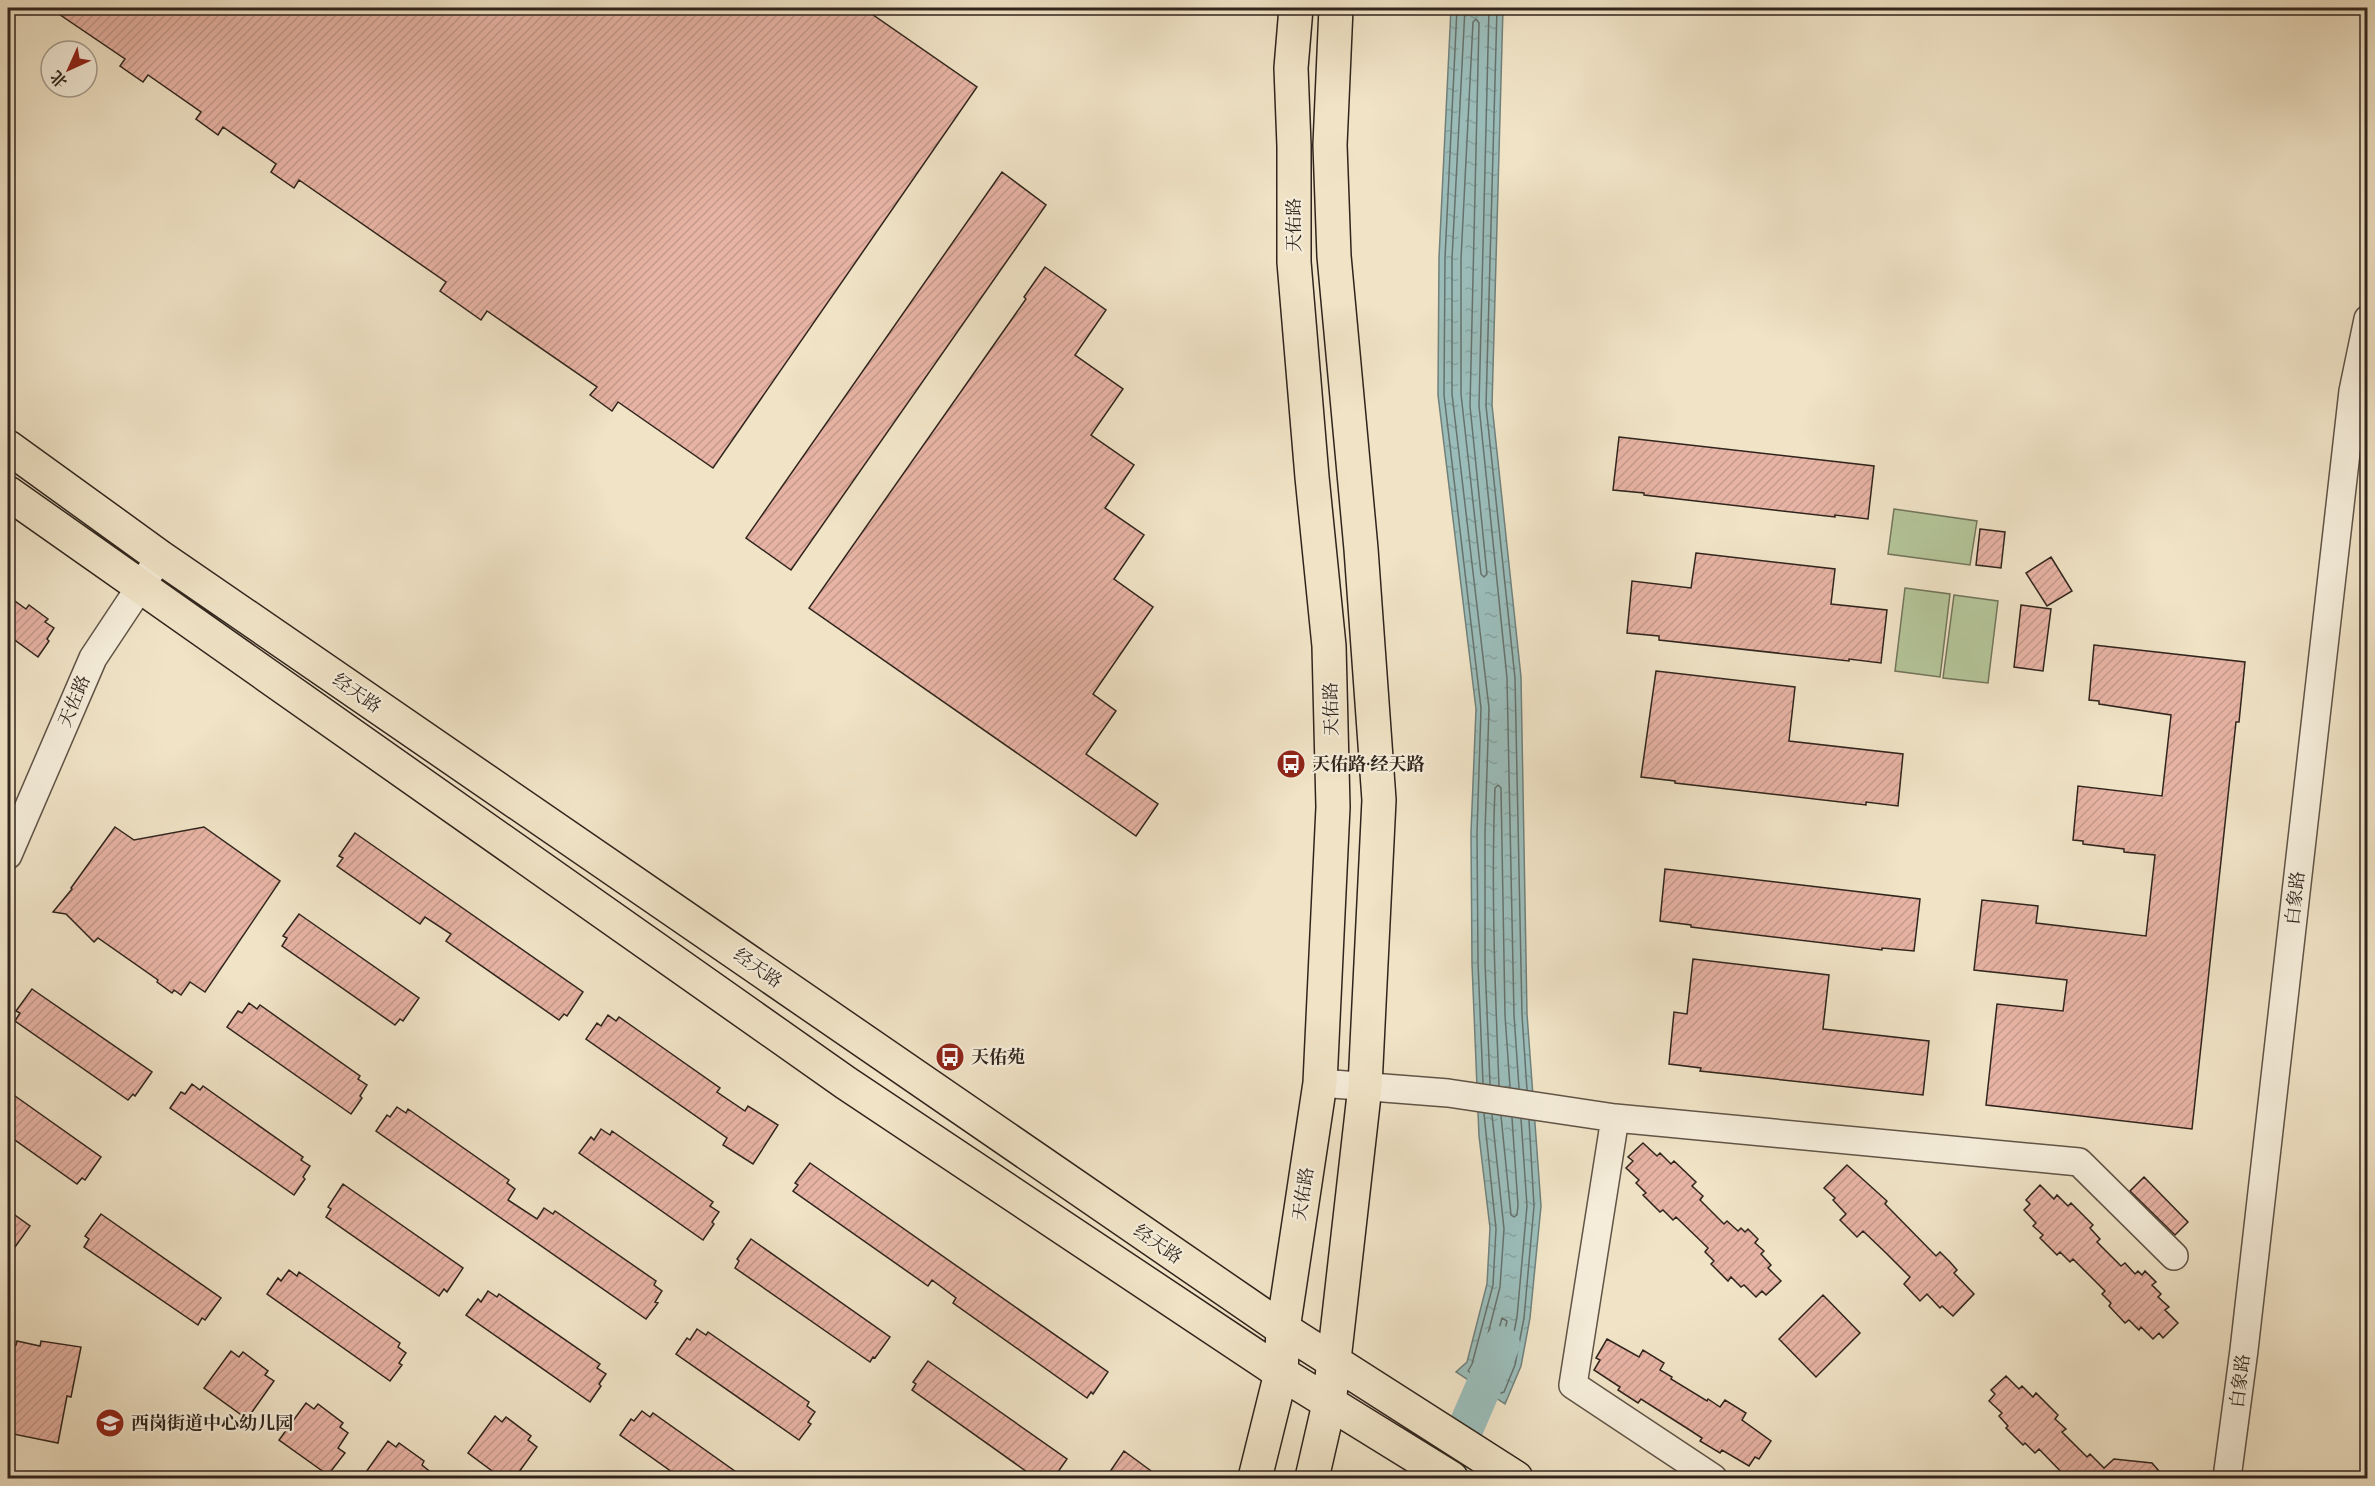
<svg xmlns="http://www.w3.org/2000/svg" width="2375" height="1486" font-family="'Sorts Mill Goudy','Noto Serif SC',serif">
<defs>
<pattern id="water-ripples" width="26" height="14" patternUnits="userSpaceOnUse" patternTransform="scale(1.5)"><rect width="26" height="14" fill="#9bbdba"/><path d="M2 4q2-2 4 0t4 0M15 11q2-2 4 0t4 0" fill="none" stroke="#86a29f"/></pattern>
<pattern id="building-hatch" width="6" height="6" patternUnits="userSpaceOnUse" patternTransform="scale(1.5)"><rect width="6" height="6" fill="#e7b3a4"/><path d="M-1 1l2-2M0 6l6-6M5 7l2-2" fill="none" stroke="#c69a8d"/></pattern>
</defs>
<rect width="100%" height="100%" fill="#f0e3c6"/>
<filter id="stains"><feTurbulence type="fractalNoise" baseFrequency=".00333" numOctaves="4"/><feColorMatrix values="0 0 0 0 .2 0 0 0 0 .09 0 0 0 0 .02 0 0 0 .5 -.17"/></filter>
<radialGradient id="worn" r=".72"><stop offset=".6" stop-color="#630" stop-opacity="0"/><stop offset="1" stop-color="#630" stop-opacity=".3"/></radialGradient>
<!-- garden -->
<path fill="#b4c599" stroke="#72755b" stroke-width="1.5" d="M 1894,509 L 1977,521 L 1970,565 L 1888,554 Z
M 1905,588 L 1950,594 L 1940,677 L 1895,671 Z
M 1954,595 L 1998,601 L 1988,683 L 1943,678 Z"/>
<!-- water -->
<path fill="url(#water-ripples)" stroke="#70807b" stroke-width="1.5" d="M 1451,8 L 1503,8 L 1492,405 L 1521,677 L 1527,1014 L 1541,1206 L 1530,1318 L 1521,1366 L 1505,1404 L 1456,1372 L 1467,1362 L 1487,1284 L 1490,1228 L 1479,1136 L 1472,964 L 1471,833 L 1476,709 L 1438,395 L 1439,258 Z"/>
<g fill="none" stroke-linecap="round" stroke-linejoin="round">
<!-- shore -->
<path stroke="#66716c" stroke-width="1.5" d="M 1457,8 L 1445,258 L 1444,395 L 1481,708 L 1477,833 L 1478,963 L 1483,1083
M 1465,8 L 1452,259 L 1452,394 L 1489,708 L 1485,833 L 1485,963 L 1490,1084
M 1489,8 L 1479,406 L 1507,678 L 1514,1015 L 1519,1088
M 1497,8 L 1486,406 L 1515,678 L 1522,1015 L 1527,1090
M 1476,19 L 1479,23 L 1470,406 L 1487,574 L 1484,577 L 1481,574 L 1461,394 L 1461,259 L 1473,22 Z
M 1499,1086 C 1495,986 1491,887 1495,788 L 1498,785 L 1501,788 L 1505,1015 L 1510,1087
M 1484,1114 L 1496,1229 L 1493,1285 L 1472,1364 L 1468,1371 L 1501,1393 L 1504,1392 L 1515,1365 L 1524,1318 L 1534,1206 L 1529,1120
M 1492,1115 L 1504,1229 L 1500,1287 L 1479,1369 L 1497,1382 L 1500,1381 L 1508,1362 L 1517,1317 L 1527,1206 L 1521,1119
M 1501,1116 L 1511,1215 L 1514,1217 L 1517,1215 L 1518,1205 L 1512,1118
M 1502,1318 L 1507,1321 L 1496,1368 L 1493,1369 L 1489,1365 Z"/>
<!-- river -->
<path stroke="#9bbdba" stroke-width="36" d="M 1444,1478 L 1502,1344"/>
</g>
<!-- building -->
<path fill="url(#building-hatch)" stroke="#30251d" stroke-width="1.5" d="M 50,8 L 863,8 L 977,87 L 713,468 L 618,402 L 612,411 L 590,395 L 597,387 L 487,311 L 481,320 L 440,291 L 446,282 L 299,180 L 294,188 L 271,172 L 276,164 L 223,127 L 218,135 L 196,119 L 201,112 L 148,75 L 143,82 L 120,66 L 125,59 Z
M 1002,172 L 1046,205 L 791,570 L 746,538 Z
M 1045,267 L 1106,310 L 1075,355 L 1123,389 L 1091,435 L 1134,465 L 1105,508 L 1144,535 L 1114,579 L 1153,607 L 1093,694 L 1116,711 L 1086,754 L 1158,804 L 1136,836 L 809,608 L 1026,299 L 1024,297 Z
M 1619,437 L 1874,466 L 1868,519 L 1835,515 L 1835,517 L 1644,495 L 1644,493 L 1613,490 Z
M 1980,529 L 2005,532 L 2001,568 L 1976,565 Z
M 1696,553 L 1835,569 L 1831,604 L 1887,610 L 1881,663 L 1849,659 L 1849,661 L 1659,640 L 1659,636 L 1627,633 L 1632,581 L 1691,588 Z
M 2051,557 L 2072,591 L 2047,606 L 2026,573 Z
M 8,596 L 26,609 L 29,605 L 48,619 L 45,622 L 54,628 L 47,639 L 49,641 L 38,657 L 8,635 Z
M 2021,605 L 2051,609 L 2043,671 L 2014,667 Z
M 2094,645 L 2245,662 L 2239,722 L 2236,722 L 2192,1129 L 1986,1105 L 1997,1004 L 2063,1011 L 2067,980 L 1974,970 L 1982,900 L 2038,906 L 2036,923 L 2146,936 L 2155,855 L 2124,852 L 2124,849 L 2083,844 L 2083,841 L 2073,840 L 2078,786 L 2162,796 L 2171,715 L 2099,704 L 2099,701 L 2089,700 Z
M 1656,671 L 1795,687 L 1789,741 L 1903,754 L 1898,806 L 1866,802 L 1866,805 L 1675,783 L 1675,781 L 1641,777 Z
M 115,827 L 134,840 L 204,827 L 280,881 L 205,992 L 190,982 L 181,995 L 174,990 L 172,993 L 157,982 L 158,980 L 98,938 L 94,942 L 66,914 L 53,912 L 72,889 L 71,888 Z
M 355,833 L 583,992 L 567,1016 L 564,1014 L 559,1020 L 446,941 L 451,934 L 425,917 L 420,924 L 337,866 L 343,858 L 339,856 Z
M 1665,869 L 1920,899 L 1914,951 L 1882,948 L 1882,950 L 1691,927 L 1691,925 L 1660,921 Z
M 299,914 L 419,998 L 403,1021 L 400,1019 L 395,1025 L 282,946 L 287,938 L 283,936 Z
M 1693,959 L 1829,975 L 1823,1029 L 1929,1041 L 1923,1095 L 1700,1071 L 1701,1068 L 1669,1064 L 1674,1012 L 1687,1014 Z
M 32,989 L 152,1072 L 135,1096 L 133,1094 L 128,1100 L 15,1021 L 20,1013 L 16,1011 Z
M 249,1003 L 257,1009 L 260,1005 L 360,1076 L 358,1079 L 367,1085 L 360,1096 L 362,1098 L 351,1114 L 227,1027 L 238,1011 L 242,1013 Z
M 608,1015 L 616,1021 L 619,1017 L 649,1038 L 720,1088 L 717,1092 L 745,1111 L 748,1106 L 778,1125 L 753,1164 L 723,1145 L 727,1138 L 586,1039 L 597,1023 L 601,1026 Z
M 192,1084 L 200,1090 L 203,1086 L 303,1157 L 301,1160 L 310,1166 L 303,1177 L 305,1179 L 294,1195 L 170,1108 L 181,1092 L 185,1094 Z
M 8,1091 L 101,1157 L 85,1180 L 82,1178 L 77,1184 L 8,1135 Z
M 397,1107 L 406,1113 L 408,1109 L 509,1180 L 507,1183 L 515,1189 L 508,1200 L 537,1219 L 544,1208 L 553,1214 L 555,1211 L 656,1281 L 654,1285 L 662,1291 L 655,1302 L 658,1303 L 646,1319 L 376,1131 L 387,1115 L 390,1117 Z
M 601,1129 L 610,1135 L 612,1131 L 713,1202 L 710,1206 L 719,1212 L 712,1222 L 714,1224 L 703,1240 L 579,1153 L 591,1137 L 594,1140 Z
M 1643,1143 L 1657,1156 L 1660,1153 L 1671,1164 L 1674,1161 L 1696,1182 L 1692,1186 L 1703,1196 L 1700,1200 L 1724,1224 L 1727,1221 L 1738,1231 L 1741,1228 L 1745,1232 L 1748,1229 L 1758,1239 L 1755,1243 L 1764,1251 L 1761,1254 L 1771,1265 L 1768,1268 L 1781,1281 L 1766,1295 L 1762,1291 L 1756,1297 L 1744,1285 L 1741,1287 L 1731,1277 L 1728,1281 L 1711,1264 L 1714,1261 L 1705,1252 L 1708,1248 L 1676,1217 L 1673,1220 L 1663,1210 L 1660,1212 L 1643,1195 L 1646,1193 L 1636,1183 L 1639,1180 L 1626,1168 L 1633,1161 L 1628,1157 Z
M 810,1163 L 1108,1372 L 1093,1394 L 1091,1392 L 1087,1398 L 953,1303 L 956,1298 L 932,1280 L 928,1286 L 793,1191 L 798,1185 L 795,1183 Z
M 1847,1165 L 1887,1201 L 1885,1204 L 1936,1256 L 1940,1252 L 1950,1262 L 1957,1270 L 1954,1273 L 1974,1294 L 1953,1316 L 1942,1306 L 1940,1308 L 1927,1294 L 1920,1301 L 1904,1284 L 1910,1277 L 1886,1253 L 1863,1231 L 1857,1237 L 1840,1220 L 1846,1214 L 1833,1200 L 1835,1198 L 1824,1188 Z
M 2144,1177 L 2188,1222 L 2175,1235 L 2130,1191 Z
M 343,1184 L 463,1268 L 447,1292 L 444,1289 L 439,1296 L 326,1217 L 331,1209 L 328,1207 Z
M 2040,1185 L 2054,1199 L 2057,1195 L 2068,1206 L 2071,1203 L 2093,1225 L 2090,1228 L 2100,1239 L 2097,1242 L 2121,1266 L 2125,1263 L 2135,1274 L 2138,1271 L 2142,1275 L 2145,1271 L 2156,1282 L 2152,1285 L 2161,1294 L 2158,1297 L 2169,1307 L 2165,1310 L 2178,1323 L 2163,1338 L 2159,1333 L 2153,1339 L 2141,1327 L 2139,1330 L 2129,1320 L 2125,1323 L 2109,1306 L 2111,1303 L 2102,1294 L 2105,1291 L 2073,1259 L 2070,1262 L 2060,1252 L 2057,1255 L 2040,1238 L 2043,1235 L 2033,1226 L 2036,1223 L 2024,1210 L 2030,1204 L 2026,1200 Z
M 8,1210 L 30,1226 L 8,1257 Z
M 101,1214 L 221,1298 L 205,1320 L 202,1318 L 198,1325 L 84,1247 L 89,1239 L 85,1236 Z
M 751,1239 L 890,1337 L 875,1358 L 873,1357 L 870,1362 L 735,1268 L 739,1261 L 737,1259 Z
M 289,1270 L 297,1276 L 299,1272 L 400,1343 L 398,1347 L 406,1353 L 399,1363 L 402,1365 L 390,1381 L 267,1294 L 278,1278 L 281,1281 Z
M 488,1291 L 497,1297 L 499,1294 L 600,1364 L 597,1368 L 606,1374 L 599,1384 L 601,1386 L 590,1402 L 466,1315 L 478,1299 L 481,1302 Z
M 1823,1295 L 1860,1333 L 1816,1377 L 1779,1339 Z
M 697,1329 L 706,1335 L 708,1332 L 809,1402 L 807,1406 L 815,1412 L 808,1422 L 811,1424 L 799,1440 L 676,1354 L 687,1338 L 690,1340 Z
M 1607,1339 L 1639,1357 L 1643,1350 L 1664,1363 L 1660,1370 L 1672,1377 L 1671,1379 L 1707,1401 L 1708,1399 L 1720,1407 L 1725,1400 L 1746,1413 L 1742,1420 L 1771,1441 L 1759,1459 L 1755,1457 L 1749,1466 L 1722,1450 L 1720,1453 L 1700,1441 L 1702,1438 L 1685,1427 L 1641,1399 L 1638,1403 L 1618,1390 L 1620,1387 L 1594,1370 L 1600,1360 L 1596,1358 Z
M 17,1341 L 40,1346 L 41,1341 L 81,1347 L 71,1397 L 67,1396 L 58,1443 L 8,1433 L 8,1346 L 16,1345 Z
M 231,1351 L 239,1357 L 243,1352 L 268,1371 L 265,1375 L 274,1381 L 247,1419 L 204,1388 Z
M 928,1361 L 1067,1459 L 1053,1479 L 1037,1479 L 912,1390 L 916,1384 L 913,1382 Z
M 2006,1376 L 2019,1389 L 2022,1386 L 2033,1397 L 2036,1393 L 2058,1415 L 2055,1419 L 2066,1429 L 2062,1432 L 2087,1457 L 2090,1454 L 2104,1468 L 2114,1459 L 2152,1463 L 2166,1479 L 2068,1479 L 2039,1449 L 2035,1453 L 2025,1443 L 2023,1445 L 2006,1428 L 2008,1426 L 1999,1416 L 2002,1413 L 1989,1401 L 1995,1394 L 1991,1390 Z
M 306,1403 L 314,1409 L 318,1404 L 343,1423 L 340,1427 L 348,1433 L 338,1448 L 345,1453 L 328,1475 L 279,1440 Z
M 642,1411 L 650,1417 L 653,1413 L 746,1479 L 682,1479 L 620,1435 L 631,1419 L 634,1421 Z
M 495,1416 L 502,1422 L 506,1417 L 531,1436 L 528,1440 L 537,1447 L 514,1479 L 503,1479 L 468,1453 Z
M 388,1441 L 396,1447 L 399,1443 L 424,1461 L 422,1465 L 439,1479 L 361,1479 Z
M 1124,1451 L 1162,1479 L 1105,1479 Z"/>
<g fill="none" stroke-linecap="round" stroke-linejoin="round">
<!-- minor casing -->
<g stroke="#605447" stroke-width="30">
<path id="minor" d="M 8,855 L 93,658 L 160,557
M 1320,1083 L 1448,1093 L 1615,1118 L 2079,1162 L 2174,1256
M 1615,1118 L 1573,1385 L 1713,1478
M 2227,1478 L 2244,1350 L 2353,391 L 2368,319"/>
</g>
<!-- major casing -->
<g stroke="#30251d" stroke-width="36">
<path id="major" d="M 8,447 L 160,557 L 1283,1329 L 1516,1478
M 8,493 L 846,1083 L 1281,1373 L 1451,1478
M 1255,1478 L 1281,1373 L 1283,1329 L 1320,1083 L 1333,807 L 1329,646 L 1312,477 L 1294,262 L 1294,146 L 1291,68 L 1296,8
M 1312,1478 L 1329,1404 L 1365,1086 L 1379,800 L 1361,549 L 1334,256 L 1330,145 L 1336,8"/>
</g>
<!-- minor -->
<use href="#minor" stroke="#f5edda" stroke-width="27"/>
<!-- major -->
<use href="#major" stroke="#f0e3c6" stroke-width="33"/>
</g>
<!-- icons -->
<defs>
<g id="bus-disc" transform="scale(1.5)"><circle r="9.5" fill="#8f2418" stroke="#f5edda"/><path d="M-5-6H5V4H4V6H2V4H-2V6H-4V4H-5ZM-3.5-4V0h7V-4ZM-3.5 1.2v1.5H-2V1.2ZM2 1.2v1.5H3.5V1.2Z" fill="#fff"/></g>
<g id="school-disc" transform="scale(1.5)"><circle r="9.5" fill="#8f2418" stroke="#f5edda"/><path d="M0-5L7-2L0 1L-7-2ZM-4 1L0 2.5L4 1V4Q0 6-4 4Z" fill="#fff"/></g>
</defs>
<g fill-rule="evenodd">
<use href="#bus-disc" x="1291" y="764"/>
<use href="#bus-disc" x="950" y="1057"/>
<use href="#school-disc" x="110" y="1423"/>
</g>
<g text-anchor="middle" stroke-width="4.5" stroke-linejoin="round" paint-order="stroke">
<!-- street labels -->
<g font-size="18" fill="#30251d" stroke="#f5edda">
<text transform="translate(1294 225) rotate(-90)" y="6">天佑路</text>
<text transform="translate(357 693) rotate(35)" y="6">经天路</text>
<text transform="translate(74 701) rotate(-67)" y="6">天佐路</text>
<text transform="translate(1331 709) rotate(-91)" y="6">天佑路</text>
<text transform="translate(2295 898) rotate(-84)" y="6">白象路</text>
<text transform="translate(758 968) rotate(35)" y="6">经天路</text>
<text transform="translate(1303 1194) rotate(-81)" y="6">天佑路</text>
<text transform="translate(1158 1244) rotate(35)" y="6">经天路</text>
<text transform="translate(2240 1381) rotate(-83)" y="6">白象路</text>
</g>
<!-- poi labels -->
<g font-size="18" font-weight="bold" fill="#30251d" stroke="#f5edda" text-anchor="start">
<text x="1312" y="770">天佑路·经天路</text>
<text x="971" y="1063">天佑苑</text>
<text x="131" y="1429">西岗街道中心幼儿园</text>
</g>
</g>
<!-- margin -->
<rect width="2375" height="1486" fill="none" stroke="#f0e3c6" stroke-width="30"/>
<rect x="9" y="9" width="2357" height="1468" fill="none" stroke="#30251d" stroke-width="3"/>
<rect x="15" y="15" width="2345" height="1456" fill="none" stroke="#30251d" stroke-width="1.5"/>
<!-- north arrow -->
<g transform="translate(69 69) rotate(225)"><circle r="28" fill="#f5edda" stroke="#a69d8e" stroke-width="1.5"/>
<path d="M0-4.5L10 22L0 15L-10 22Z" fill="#8f2418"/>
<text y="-9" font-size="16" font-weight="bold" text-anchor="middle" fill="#30251d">北</text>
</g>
<rect width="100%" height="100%" filter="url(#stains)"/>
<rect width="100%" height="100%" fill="url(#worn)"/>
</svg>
